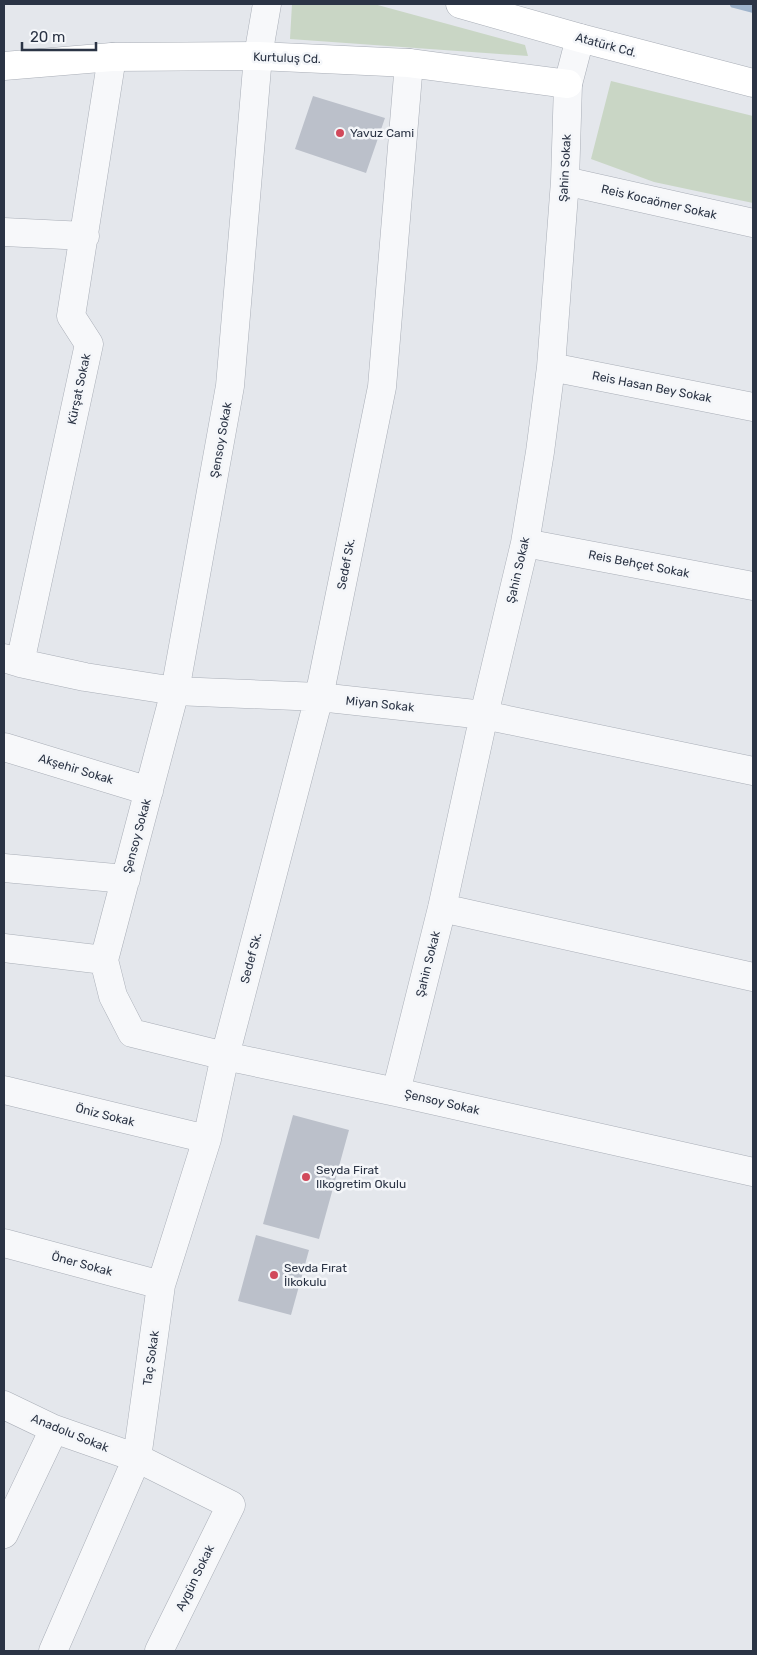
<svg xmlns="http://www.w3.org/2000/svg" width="757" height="1655" font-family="Rubik,sans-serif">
<rect width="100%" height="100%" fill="#e4e7ec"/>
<!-- green -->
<path fill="#c9d6c5" d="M 292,4 L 374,4 L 525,45 L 528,56 L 290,39 Z
M 611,81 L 753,116 L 753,203 L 654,182 L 591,159 Z"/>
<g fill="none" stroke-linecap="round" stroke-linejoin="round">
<!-- stream -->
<path stroke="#9fb4cc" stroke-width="8" d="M 734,4 L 753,9"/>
</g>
<!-- building -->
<path fill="#bbc0ca" d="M 313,96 L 385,118 L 366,173 L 295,149 Z
M 293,1115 L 349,1130 L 319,1239 L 263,1224 Z
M 256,1235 L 309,1250 L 291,1315 L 238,1301 Z"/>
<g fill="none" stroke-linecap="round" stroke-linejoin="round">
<!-- street casing -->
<g stroke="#a9aeb7" stroke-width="29">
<path id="street" d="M 267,4 L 258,56 L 230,386 L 175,691 L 104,960 L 113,996 L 132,1033 L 225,1056 L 396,1092 L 753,1172
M 565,181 L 753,223
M 4,232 L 85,236
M 551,367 L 753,407
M 525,543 L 753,586
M 4,658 L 20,663 L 85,677 L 175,691 L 319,697 L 484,715 L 753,771
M 20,663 L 89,344 L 71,316 L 112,57
M 4,747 L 149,791
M 4,868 L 126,879
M 442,908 L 753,977
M 4,948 L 104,960
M 4,1090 L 207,1139
M 396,1092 L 442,908 L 484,715 L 525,543 L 540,452 L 551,367 L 565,181 L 568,84 L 580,38
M 4,1243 L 161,1285
M 4,1405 L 54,1429 L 137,1458 L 231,1505 L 159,1651
M 4,1534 L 54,1429
M 53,1651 L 137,1458 L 161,1285 L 207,1139 L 225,1056 L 319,697 L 382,387 L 409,63"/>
</g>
<!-- secondary casing -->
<g stroke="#a9aeb7" stroke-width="29">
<path id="secondary" d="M 460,4 L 580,38 L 753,83
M 4,66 L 112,57 L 258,56 L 409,63 L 568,84"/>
</g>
<!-- street -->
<use href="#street" stroke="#f7f8fa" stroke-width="28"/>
<!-- secondary -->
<use href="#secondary" stroke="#fff" stroke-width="28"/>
</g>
<!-- markers -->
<g fill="#d1495b" stroke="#f4f6f9" stroke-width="2">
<circle cx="340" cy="133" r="5"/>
<circle cx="306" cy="1177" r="5"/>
<circle cx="274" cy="1275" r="5"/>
</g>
<g text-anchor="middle" stroke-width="5" stroke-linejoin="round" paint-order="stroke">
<!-- street labels -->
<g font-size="12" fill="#2b3445" stroke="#f4f6f9">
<text transform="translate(606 45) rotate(15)" y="4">Atatürk Cd.</text>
<text transform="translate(287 58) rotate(2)" y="4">Kurtuluş Cd.</text>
<text transform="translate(565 168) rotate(-87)" y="4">Şahin Sokak</text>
<text transform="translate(659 202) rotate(13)" y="4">Reis Kocaömer Sokak</text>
<text transform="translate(652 387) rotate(11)" y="4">Reis Hasan Bey Sokak</text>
<text transform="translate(79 389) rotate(-78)" y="4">Kürşat Sokak</text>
<text transform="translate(221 440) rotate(-80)" y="4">Şensoy Sokak</text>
<text transform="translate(346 564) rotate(-79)" y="4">Sedef Sk.</text>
<text transform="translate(639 564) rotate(11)" y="4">Reis Behçet Sokak</text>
<text transform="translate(518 570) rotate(-77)" y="4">Şahin Sokak</text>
<text transform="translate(380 704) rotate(6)" y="4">Miyan Sokak</text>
<text transform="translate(76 769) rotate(17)" y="4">Akşehir Sokak</text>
<text transform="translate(137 836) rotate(-75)" y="4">Şensoy Sokak</text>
<text transform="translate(251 958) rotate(-75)" y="4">Sedef Sk.</text>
<text transform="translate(428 964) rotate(-76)" y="4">Şahin Sokak</text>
<text transform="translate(442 1102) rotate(13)" y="4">Şensoy Sokak</text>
<text transform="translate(105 1115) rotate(14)" y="4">Öniz Sokak</text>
<text transform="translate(82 1264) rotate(15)" y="4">Öner Sokak</text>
<text transform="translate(151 1358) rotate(-82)" y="4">Taç Sokak</text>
<text transform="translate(70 1433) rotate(22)" y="4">Anadolu Sokak</text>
<text transform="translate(195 1578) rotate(-64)" y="4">Aygün Sokak</text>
</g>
<!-- poi labels -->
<g font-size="12" fill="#2b3445" stroke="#f4f6f9" text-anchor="start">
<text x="350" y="137">Yavuz Cami</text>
<text x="316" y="1174">Seyda Firat<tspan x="316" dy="14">Ilkogretim Okulu</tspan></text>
<text x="284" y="1272">Sevda Fırat<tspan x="284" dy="14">İlkokulu</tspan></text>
</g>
</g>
<!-- border -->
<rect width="757" height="1655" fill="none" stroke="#2b3445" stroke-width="10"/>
<!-- scale -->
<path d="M22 42v8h74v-8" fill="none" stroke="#2b3445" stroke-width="2.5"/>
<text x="30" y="42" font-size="15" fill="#2b3445" stroke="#f4f6f9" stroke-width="4" paint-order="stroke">20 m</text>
</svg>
